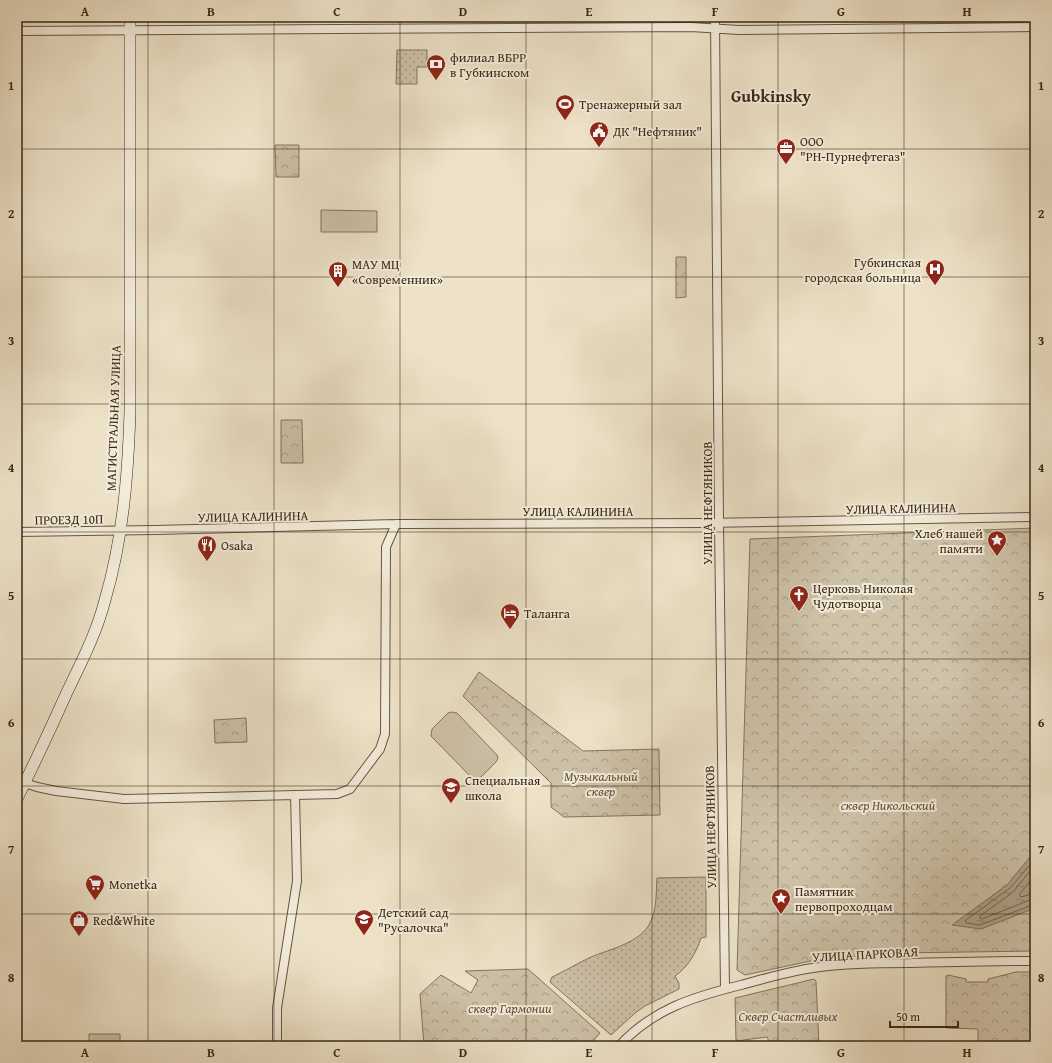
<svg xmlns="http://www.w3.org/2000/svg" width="1052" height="1063" font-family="'Gentium Book Plus',serif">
<defs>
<pattern id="grass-dots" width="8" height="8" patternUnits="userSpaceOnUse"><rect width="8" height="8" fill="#cec2a9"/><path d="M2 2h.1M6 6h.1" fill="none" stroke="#a89e88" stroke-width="1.8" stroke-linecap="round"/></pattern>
<pattern id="forest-crowns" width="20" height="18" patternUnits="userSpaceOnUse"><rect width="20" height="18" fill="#cec2a9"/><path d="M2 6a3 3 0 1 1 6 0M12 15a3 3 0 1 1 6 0" fill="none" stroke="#a89e88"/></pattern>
<pattern id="water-ripples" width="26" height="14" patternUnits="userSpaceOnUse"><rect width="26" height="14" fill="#afa38b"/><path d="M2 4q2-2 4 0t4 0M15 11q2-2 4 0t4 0" fill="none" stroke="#8f8570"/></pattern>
</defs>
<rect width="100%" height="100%" fill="#ede2c8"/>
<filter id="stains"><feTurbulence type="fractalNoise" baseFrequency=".005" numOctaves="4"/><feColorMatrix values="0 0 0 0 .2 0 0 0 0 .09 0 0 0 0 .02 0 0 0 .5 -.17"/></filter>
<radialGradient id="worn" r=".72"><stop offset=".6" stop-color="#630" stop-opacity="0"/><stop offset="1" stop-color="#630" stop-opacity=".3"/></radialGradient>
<!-- grass -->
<path fill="url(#grass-dots)" stroke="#82755e" d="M 397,50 L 427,50 L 427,67 L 417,67 L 417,84 L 396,84 Z
M 706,877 L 706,937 L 701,938 C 696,953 688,967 675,976 L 679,983 L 679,989 L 645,1006 L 635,1013 L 611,1035 L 550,982 L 552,977 C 565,971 578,963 591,957 C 610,949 640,943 650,923 C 657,909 656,893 657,878 Z"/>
<!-- forest -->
<path fill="url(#forest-crowns)" stroke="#82755e" d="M 275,145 L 299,145 L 299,177 L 276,177 Z
M 676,257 L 686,257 L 686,297 L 676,298 Z
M 281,420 L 302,420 L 303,463 L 281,463 Z
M 1035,528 L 1035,951 L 896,953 L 820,959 L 745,975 L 737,970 L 750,539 Z
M 479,672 L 583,751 L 659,749 L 660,815 L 564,817 L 551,807 L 551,783 L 463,696 Z
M 246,718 L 247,742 L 215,743 L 214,720 Z
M 528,969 L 600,1033 L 589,1046 L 424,1046 L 420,994 L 441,975 L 471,993 L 478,980 L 465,971 Z
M 1016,972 L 1035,972 L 1035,1046 L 978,1046 L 978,1029 L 946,1028 L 946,976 L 948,975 L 966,979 L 966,982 L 988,982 L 988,979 Z
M 814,979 L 816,981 L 819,1046 L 771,1046 L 767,1037 L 736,1041 L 735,998 Z"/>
<!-- pitch -->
<path fill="#cec2a9" stroke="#82755e" d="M 321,210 L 377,211 L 377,232 L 321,232 Z
M 452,712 L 457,713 L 497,755 L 498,758 L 496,762 L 481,777 L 476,779 L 471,777 L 431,736 L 432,729 L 448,713 Z
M 89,1034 L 120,1034 L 120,1046 L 89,1046 Z"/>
<!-- water -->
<path fill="url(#water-ripples)" stroke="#7f725b" d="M 1035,855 L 1035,908 L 981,929 L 952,925 L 1007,885 L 1030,857 Z"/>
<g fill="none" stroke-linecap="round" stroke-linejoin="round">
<!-- shore -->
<path stroke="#736650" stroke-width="1" d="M 1035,859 L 1010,888 L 966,920 L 965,922 L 967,923 L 980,925 L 1035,904
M 1035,865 L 1013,892 L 980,916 L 980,918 L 982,919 L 1030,900 L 1035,899
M 1035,875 L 1019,895 L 1021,897 L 1035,893"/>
<!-- minor casing -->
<g stroke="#645641" stroke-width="10">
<path id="minor" d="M 715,17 L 719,523 L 725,988
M 17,31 L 691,27 L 739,30 L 1035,27
M 17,532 L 155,530 L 396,524 L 705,523 L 1035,517
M 25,783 L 37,787 L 56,791 L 124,799 L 337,794 L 350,789 L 380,749 L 385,734 L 386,547 L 396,524
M 277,1046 L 277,1008 L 297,881 L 295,795
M 619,1046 C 653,1009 693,997 741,985 C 767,978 793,970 820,967 C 850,963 881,963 911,963 C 952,962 994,961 1035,961"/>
</g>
<!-- secondary casing -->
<g stroke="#372814" stroke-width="12">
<path id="secondary" d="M 17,799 C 34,764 51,728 67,692 C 81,663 97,632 105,600 C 123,539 128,475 130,412 L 130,17"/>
</g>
<!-- minor -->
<use href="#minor" stroke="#f3ecdb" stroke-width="8"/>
<!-- secondary -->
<use href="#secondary" stroke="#f3ecdb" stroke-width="11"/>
</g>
<!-- grid -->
<path fill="none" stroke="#372814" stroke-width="1" stroke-opacity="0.55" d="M 148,17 L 148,1046M 274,17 L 274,1046M 400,17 L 400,1046M 526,17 L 526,1046M 652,17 L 652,1046M 778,17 L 778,1046M 904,17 L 904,1046M 17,149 L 1035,149M 17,277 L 1035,277M 17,404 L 1035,404M 17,532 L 1035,532M 17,659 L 1035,659M 17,786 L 1035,786M 17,914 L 1035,914"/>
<!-- icons -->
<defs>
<g id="bank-pin" transform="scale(1)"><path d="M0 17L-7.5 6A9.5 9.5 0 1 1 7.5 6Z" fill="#8f2418" stroke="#f3ecdb"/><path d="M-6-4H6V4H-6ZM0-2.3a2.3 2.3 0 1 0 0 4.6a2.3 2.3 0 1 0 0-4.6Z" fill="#fff"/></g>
<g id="stadium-pin" transform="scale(1)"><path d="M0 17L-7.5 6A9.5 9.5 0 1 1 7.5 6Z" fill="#8f2418" stroke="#f3ecdb"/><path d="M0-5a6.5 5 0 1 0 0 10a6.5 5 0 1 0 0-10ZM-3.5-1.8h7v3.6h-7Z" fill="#fff"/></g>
<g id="civic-pin" transform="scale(1)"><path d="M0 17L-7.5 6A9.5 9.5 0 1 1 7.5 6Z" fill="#8f2418" stroke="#f3ecdb"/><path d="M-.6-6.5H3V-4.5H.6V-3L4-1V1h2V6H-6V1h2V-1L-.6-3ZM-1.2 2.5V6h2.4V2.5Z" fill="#fff"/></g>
<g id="office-pin" transform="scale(1)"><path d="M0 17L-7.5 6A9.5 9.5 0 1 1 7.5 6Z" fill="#8f2418" stroke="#f3ecdb"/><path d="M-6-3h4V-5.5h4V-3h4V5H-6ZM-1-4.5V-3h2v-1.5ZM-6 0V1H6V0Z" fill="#fff"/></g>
<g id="hospital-pin" transform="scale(1)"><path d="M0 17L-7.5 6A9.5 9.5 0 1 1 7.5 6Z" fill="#8f2418" stroke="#f3ecdb"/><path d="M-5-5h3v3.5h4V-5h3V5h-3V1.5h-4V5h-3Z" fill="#fff"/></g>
<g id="building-pin" transform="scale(1)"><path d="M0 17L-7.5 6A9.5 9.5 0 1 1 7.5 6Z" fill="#8f2418" stroke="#f3ecdb"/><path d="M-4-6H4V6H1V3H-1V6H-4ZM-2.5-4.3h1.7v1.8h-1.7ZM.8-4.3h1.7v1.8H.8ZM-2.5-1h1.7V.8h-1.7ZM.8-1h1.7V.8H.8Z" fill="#fff"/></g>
<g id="sight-pin" transform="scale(1)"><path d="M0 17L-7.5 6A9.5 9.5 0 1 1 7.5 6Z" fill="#8f2418" stroke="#f3ecdb"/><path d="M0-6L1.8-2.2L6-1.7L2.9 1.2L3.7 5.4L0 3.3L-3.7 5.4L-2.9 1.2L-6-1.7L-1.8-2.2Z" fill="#fff"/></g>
<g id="restaurant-pin" transform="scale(1)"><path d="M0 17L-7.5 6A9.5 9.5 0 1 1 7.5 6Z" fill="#8f2418" stroke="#f3ecdb"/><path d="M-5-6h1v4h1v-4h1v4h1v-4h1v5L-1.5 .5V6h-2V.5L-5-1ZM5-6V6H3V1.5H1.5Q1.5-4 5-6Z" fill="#fff"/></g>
<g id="church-pin" transform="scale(1)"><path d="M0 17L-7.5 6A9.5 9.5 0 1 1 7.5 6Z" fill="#8f2418" stroke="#f3ecdb"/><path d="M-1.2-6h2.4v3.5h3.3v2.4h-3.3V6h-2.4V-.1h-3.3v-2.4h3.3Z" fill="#fff"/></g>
<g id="hotel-pin" transform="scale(1)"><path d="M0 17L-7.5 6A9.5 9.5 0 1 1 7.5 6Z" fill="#8f2418" stroke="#f3ecdb"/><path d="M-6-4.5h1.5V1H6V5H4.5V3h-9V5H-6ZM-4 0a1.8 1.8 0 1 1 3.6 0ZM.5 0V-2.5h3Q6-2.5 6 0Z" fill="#fff"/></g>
<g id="school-pin" transform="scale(1)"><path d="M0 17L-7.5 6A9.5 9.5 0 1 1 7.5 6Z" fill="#8f2418" stroke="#f3ecdb"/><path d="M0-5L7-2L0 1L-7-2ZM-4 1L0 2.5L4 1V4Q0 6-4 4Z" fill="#fff"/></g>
<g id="supermarket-pin" transform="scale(1)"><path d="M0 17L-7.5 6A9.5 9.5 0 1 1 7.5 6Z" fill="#8f2418" stroke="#f3ecdb"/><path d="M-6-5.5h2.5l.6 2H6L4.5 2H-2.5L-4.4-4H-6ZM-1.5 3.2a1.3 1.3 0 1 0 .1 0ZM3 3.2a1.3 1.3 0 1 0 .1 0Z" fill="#fff"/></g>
<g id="shop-pin" transform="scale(1)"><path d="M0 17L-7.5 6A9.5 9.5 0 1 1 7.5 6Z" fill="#8f2418" stroke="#f3ecdb"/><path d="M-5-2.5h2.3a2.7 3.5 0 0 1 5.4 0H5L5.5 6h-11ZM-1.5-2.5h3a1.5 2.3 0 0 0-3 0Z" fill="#fff"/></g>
</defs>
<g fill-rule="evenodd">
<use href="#bank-pin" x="436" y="64"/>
<use href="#stadium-pin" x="565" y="104"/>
<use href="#civic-pin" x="599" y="131"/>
<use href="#office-pin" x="786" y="148"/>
<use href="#hospital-pin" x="935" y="269"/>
<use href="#building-pin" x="338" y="271"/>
<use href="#sight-pin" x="997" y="540"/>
<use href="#restaurant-pin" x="207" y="545"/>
<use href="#church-pin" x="799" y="595"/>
<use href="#hotel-pin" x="510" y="613"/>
<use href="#school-pin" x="451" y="787"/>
<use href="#supermarket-pin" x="95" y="884"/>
<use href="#sight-pin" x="781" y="898"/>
<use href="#school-pin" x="364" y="919"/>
<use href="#shop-pin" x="79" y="920"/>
</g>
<g text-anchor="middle" stroke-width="4" stroke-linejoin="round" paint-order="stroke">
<!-- poi labels -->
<g font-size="13" fill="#372814" stroke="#f3ecdb" text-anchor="start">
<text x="450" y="62">филиал ВБРР<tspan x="450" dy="15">в Губкинском</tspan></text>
<text x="579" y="109">Тренажерный зал</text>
<text x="613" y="136">ДК "Нефтяник"</text>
<text x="800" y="146">ООО<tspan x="800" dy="15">"РН-Пурнефтегаз"</tspan></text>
<text x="921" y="267" text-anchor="end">Губкинская<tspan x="921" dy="15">городская больница</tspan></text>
<text x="352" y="269">МАУ МЦ<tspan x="352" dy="15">«Современник»</tspan></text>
<text x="983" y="538" text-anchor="end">Хлеб нашей<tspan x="983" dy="15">памяти</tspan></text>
<text x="221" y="550">Osaka</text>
<text x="813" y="593">Церковь Николая<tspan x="813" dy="15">Чудотворца</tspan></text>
<text x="524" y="618">Таланга</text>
<text x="465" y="785">Специальная<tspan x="465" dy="15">школа</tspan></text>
<text x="109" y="889">Monetka</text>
<text x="795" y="896">Памятник<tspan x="795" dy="15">первопроходцам</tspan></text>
<text x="378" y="917">Детский сад<tspan x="378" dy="15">"Русалочка"</tspan></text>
<text x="93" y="925">Red&amp;White</text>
</g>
<!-- street labels -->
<g font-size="13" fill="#372814" stroke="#f3ecdb">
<text transform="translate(113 418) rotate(-88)" y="5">МАГИСТРАЛЬНАЯ УЛИЦА</text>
<text transform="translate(707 503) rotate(-90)" y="5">УЛИЦА НЕФТЯНИКОВ</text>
<text transform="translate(901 508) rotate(-1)" y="5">УЛИЦА КАЛИНИНА</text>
<text x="578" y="516">УЛИЦА КАЛИНИНА</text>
<text transform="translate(253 516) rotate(-1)" y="5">УЛИЦА КАЛИНИНА</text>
<text transform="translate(69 519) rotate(-1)" y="5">ПРОЕЗД 10П</text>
<text transform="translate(710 827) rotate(-91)" y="5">УЛИЦА НЕФТЯНИКОВ</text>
<text transform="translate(865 954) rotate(-3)" y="5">УЛИЦА ПАРКОВАЯ</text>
</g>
<!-- park labels -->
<g font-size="13" font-style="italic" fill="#5d4e39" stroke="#f3ecdb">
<text x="601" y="781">Музыкальный<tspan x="601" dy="15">сквер</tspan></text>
<text x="888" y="810">сквер Никольский</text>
<text x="510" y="1013">сквер Гармонии</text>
<text x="788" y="1021">Сквер Счастливых</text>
</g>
<!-- district labels -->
<g font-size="17" font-weight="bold" fill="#372814" stroke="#f3ecdb">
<text x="771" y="102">Gubkinsky</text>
</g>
</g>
<!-- margin -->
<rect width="1052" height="1063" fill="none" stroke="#ede2c8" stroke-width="44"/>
<!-- scale -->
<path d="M890 1021v6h68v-6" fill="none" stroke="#372814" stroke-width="2"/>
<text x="896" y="1021" font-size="12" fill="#372814" stroke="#f3ecdb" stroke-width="3" paint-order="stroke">50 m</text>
<rect x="22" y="22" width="1008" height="1019" fill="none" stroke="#372814" stroke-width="1.5"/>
<g font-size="13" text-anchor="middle" font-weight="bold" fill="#372814">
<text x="85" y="16">A</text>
<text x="211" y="16">B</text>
<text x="337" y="16">C</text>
<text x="463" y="16">D</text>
<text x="589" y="16">E</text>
<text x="715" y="16">F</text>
<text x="841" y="16">G</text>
<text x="967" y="16">H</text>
<text x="11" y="90">1</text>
<text x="1041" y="90">1</text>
<text x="11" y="218">2</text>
<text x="1041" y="218">2</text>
<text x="11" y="345">3</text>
<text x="1041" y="345">3</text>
<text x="11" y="472">4</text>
<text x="1041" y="472">4</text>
<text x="11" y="600">5</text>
<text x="1041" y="600">5</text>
<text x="11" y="727">6</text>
<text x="1041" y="727">6</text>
<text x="11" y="854">7</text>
<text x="1041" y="854">7</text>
<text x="11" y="982">8</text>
<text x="1041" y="982">8</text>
<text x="85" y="1057">A</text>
<text x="211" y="1057">B</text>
<text x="337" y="1057">C</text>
<text x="463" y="1057">D</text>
<text x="589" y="1057">E</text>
<text x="715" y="1057">F</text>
<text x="841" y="1057">G</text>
<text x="967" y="1057">H</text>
</g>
<rect width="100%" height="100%" filter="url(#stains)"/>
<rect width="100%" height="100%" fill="url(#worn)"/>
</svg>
